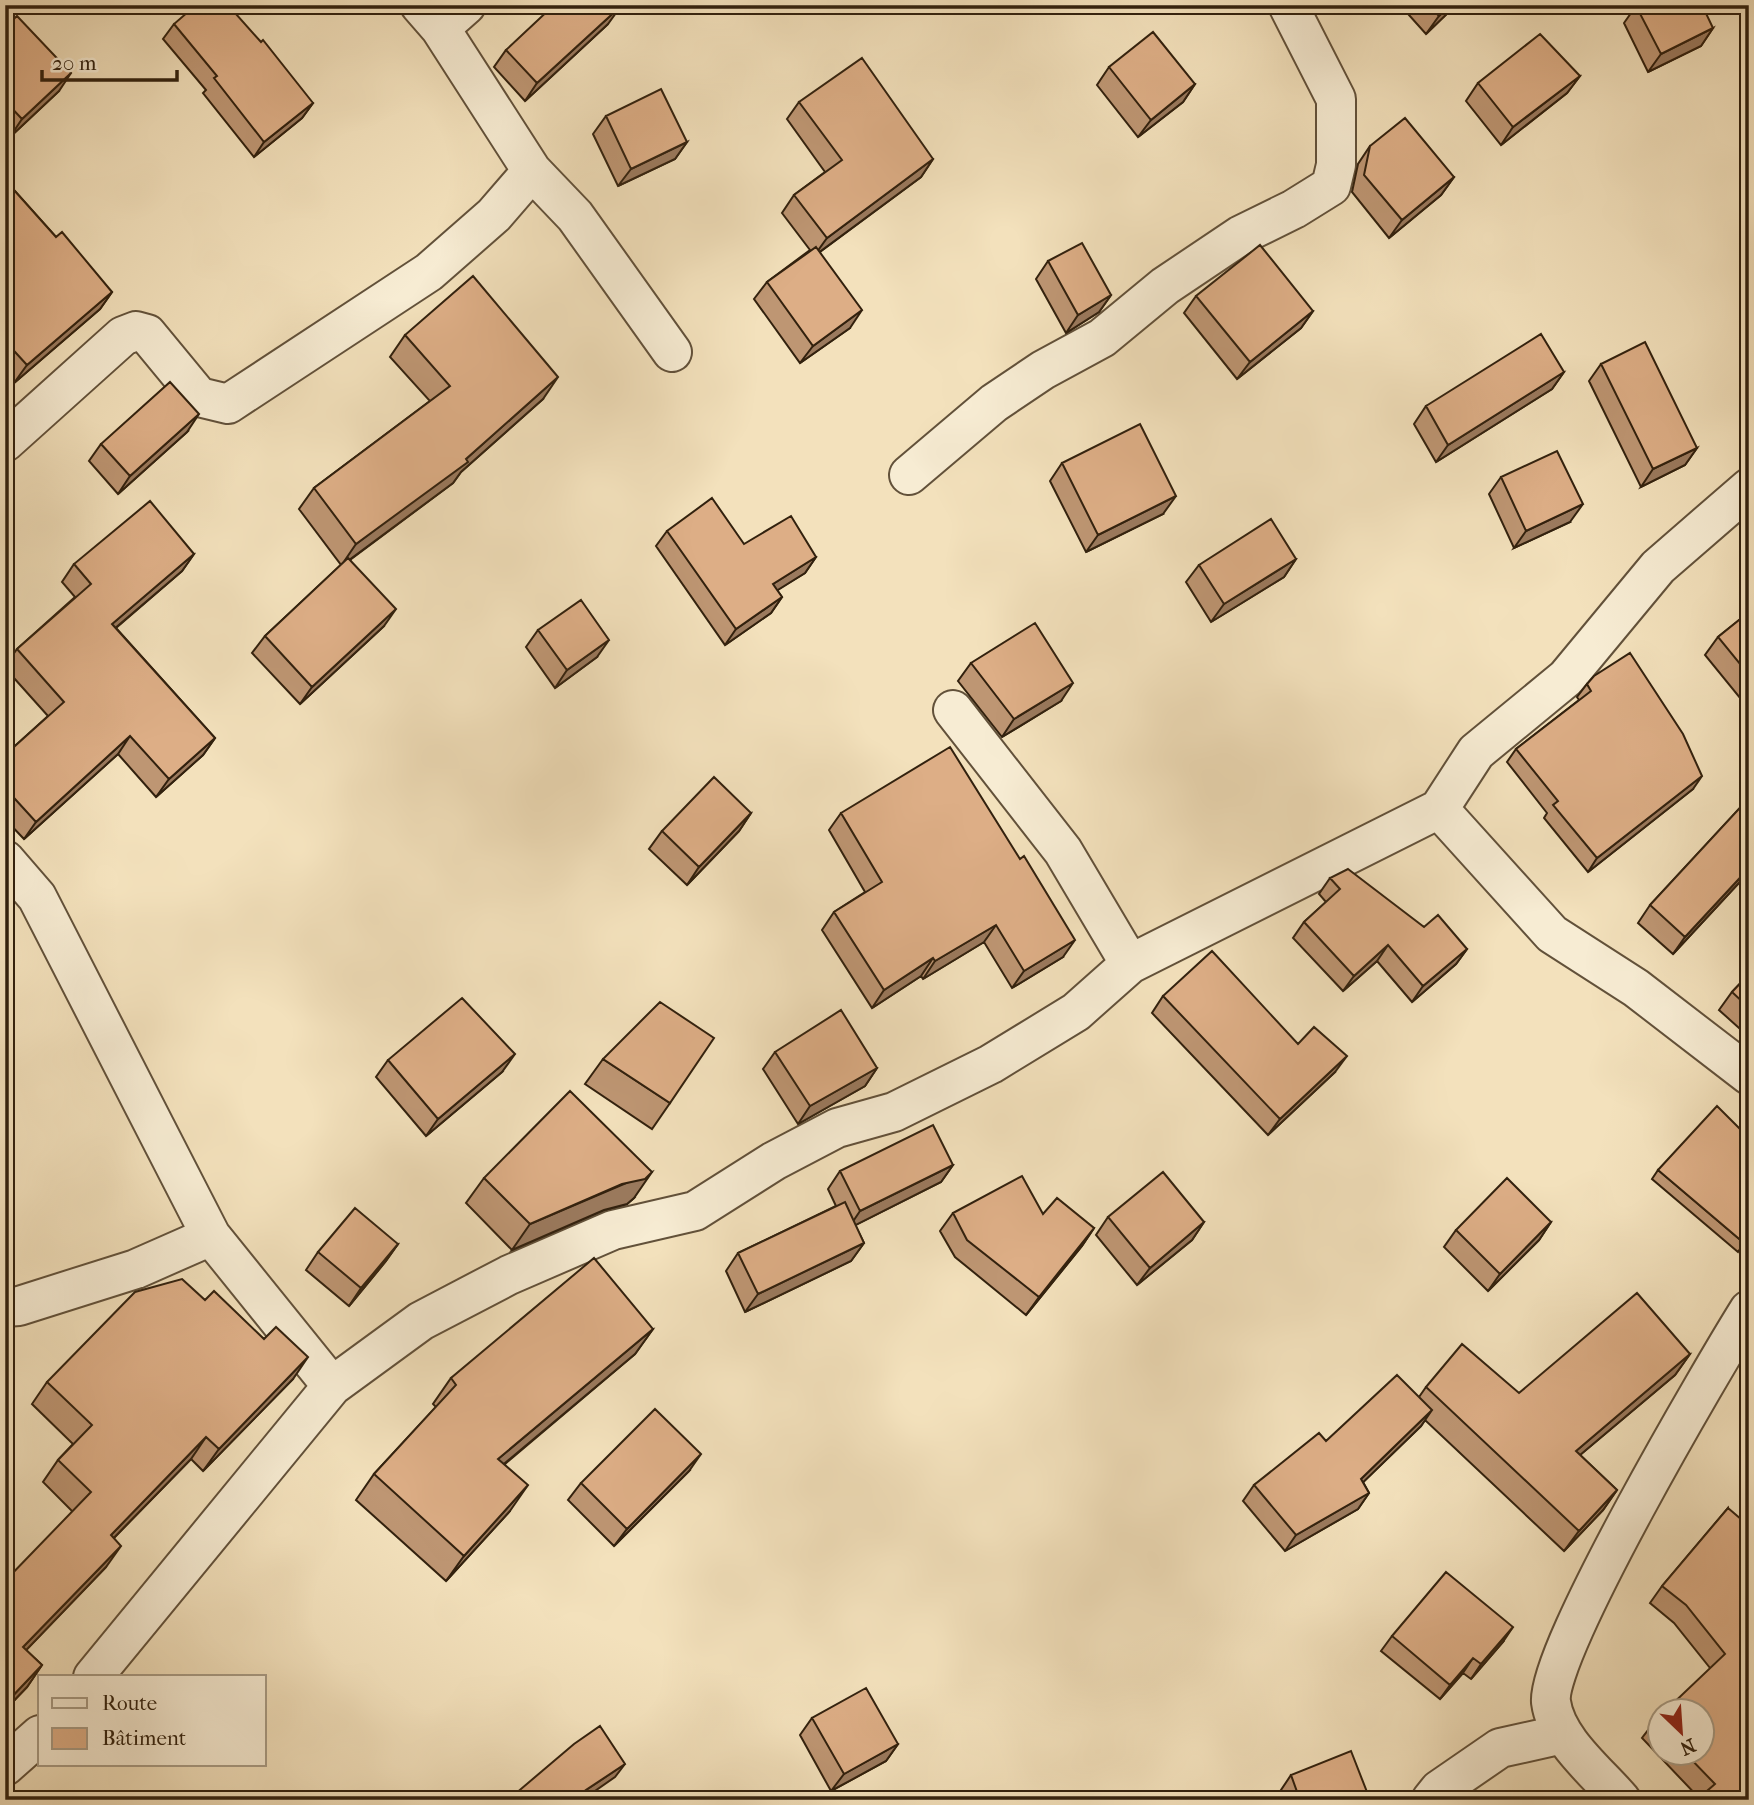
<svg xmlns="http://www.w3.org/2000/svg" width="1754" height="1805" font-family="'IM FELL French Canon',serif">
<rect width="100%" height="100%" fill="#f3e1bc"/>
<filter id="stains"><feTurbulence type="fractalNoise" baseFrequency=".00286" numOctaves="4"/><feColorMatrix values="0 0 0 0 .2 0 0 0 0 .09 0 0 0 0 .02 0 0 0 .5 -.17"/></filter>
<radialGradient id="worn" r=".72"><stop offset=".6" stop-color="#630" stop-opacity="0"/><stop offset="1" stop-color="#630" stop-opacity=".3"/></radialGradient>
<g fill="none" stroke-linecap="round" stroke-linejoin="round">
<!-- street casing -->
<g stroke="#62513a" stroke-width="42">
<path id="street" d="M 420,5 L 440,28 L 532,171 L 575,216 L 672,352
M 440,28 L 466,5
M 5,442 L 123,336 L 136,331 L 147,334 L 199,397 L 228,404 L 429,272 L 494,215 L 532,171
M 909,475 L 994,403 L 1043,370 L 1102,338 L 1165,286 L 1241,235 L 1294,209 L 1331,186 L 1336,165 L 1336,99 L 1288,5
M 953,710 L 1063,851 L 1130,964
M 1439,809 L 1552,934 L 1636,988 L 1749,1075
M 5,860 L 37,897 L 211,1236 L 332,1386 L 421,1321 L 509,1275 L 613,1230 L 695,1211 L 774,1161 L 837,1128 L 894,1112 L 991,1064 L 1076,1012 L 1130,964 L 1439,809 L 1476,752 L 1566,678 L 1658,567 L 1749,488
M 5,1307 L 19,1306 L 136,1269 L 211,1236
M 93,1677 L 332,1386
M 5,1766 L 40,1735
M 1431,1800 L 1439,1790 L 1500,1748 L 1563,1734
M 1621,1800 C 1597,1772 1556,1740 1551,1702 C 1545,1653 1714,1366 1749,1310"/>
</g>
<!-- street -->
<use href="#street" stroke="#f7ecd3" stroke-width="38"/>
</g>
<!-- wall -->
<path fill="#be9673" stroke="#32210e" stroke-width="2" d="M 1400,5 L 1456,5 L 1426,34 Z
M 1636,6 L 1713,28 L 1701,46 L 1648,72 L 1624,23 Z
M 174,24 L 313,103 L 302,118 L 254,157 L 203,93 L 206,90 L 163,39 Z
M 608,24 L 525,101 L 494,67 L 506,50 Z
M 5,27 L 59,91 L 10,137 L 5,132 Z
M 1109,67 L 1195,84 L 1183,102 L 1138,137 L 1097,85 Z
M 1580,76 L 1567,93 L 1501,145 L 1466,101 L 1478,83 Z
M 799,102 L 933,159 L 921,177 L 820,252 L 850,328 L 800,363 L 754,299 L 767,282 L 810,250 L 782,213 L 794,195 L 825,172 L 787,119 Z
M 606,116 L 687,142 L 675,159 L 618,186 L 593,134 Z
M 1370,146 L 1454,177 L 1441,195 L 1389,238 L 1352,192 L 1358,164 Z
M 5,180 L 56,237 L 112,292 L 100,309 L 14,383 L 5,372 Z
M 1048,261 L 1111,295 L 1099,312 L 1066,333 L 1036,279 Z
M 1196,296 L 1313,311 L 1301,328 L 1237,379 L 1184,313 Z
M 405,335 L 543,399 L 461,472 L 453,483 L 350,560 L 384,626 L 300,704 L 252,653 L 265,636 L 341,565 L 299,509 L 314,488 L 430,401 L 390,357 Z
M 1601,364 L 1697,448 L 1685,465 L 1641,487 L 1589,381 Z
M 1564,372 L 1552,389 L 1436,462 L 1414,424 L 1426,406 Z
M 187,432 L 118,494 L 89,461 L 101,444 Z
M 1062,463 L 1163,514 L 1086,552 L 1050,481 Z
M 1501,477 L 1570,522 L 1514,548 L 1489,494 Z
M 667,531 L 744,544 L 816,557 L 805,573 L 777,590 L 782,597 L 771,613 L 725,645 L 656,546 Z
M 194,554 L 182,571 L 116,628 L 215,738 L 203,755 L 156,797 L 118,754 L 24,839 L 5,819 L 5,755 L 48,716 L 5,668 L 5,666 L 17,649 L 75,597 L 62,582 L 74,564 Z
M 1296,559 L 1284,577 L 1211,622 L 1186,582 L 1199,565 Z
M 1749,612 L 1749,709 L 1705,655 L 1718,637 Z
M 538,630 L 597,657 L 555,688 L 526,647 Z
M 971,663 L 1061,701 L 1002,737 L 958,681 Z
M 1587,684 L 1693,789 L 1588,872 L 1544,818 L 1547,813 L 1507,762 L 1516,749 L 1579,700 L 1577,697 Z
M 1749,798 L 1749,872 L 1673,954 L 1638,923 L 1650,905 Z
M 751,813 L 739,831 L 687,885 L 649,849 L 662,831 Z
M 841,813 L 1063,957 L 1012,988 L 984,942 L 923,979 L 921,976 L 872,1008 L 822,930 L 834,912 L 865,892 L 829,830 Z
M 1330,878 L 1424,927 L 1467,949 L 1456,964 L 1412,1002 L 1377,961 L 1343,991 L 1293,938 L 1304,922 L 1326,902 L 1319,894 Z
M 1749,974 L 1749,1037 L 1719,1010 L 1732,992 Z
M 1163,996 L 1298,1044 L 1335,1072 L 1268,1135 L 1152,1013 Z
M 775,1052 L 877,1068 L 865,1086 L 798,1124 L 763,1069 Z
M 603,1059 L 670,1103 L 652,1129 L 585,1084 Z
M 388,1060 L 502,1072 L 426,1136 L 376,1077 Z
M 953,1165 L 941,1182 L 855,1225 L 864,1243 L 851,1261 L 745,1312 L 726,1271 L 738,1253 L 836,1206 L 828,1189 L 840,1171 Z
M 1658,1170 L 1744,1243 L 1738,1252 L 1652,1179 Z
M 484,1178 L 634,1198 L 627,1204 L 604,1210 L 512,1250 L 466,1203 Z
M 953,1213 L 1043,1214 L 1094,1228 L 1082,1246 L 1026,1315 L 955,1257 L 940,1231 Z
M 1108,1217 L 1204,1222 L 1192,1240 L 1137,1285 L 1096,1235 Z
M 1551,1222 L 1539,1240 L 1488,1291 L 1444,1247 L 1456,1230 Z
M 398,1244 L 386,1261 L 349,1306 L 306,1270 L 318,1252 Z
M 205,1300 L 264,1339 L 293,1379 L 203,1471 L 191,1459 L 114,1538 L 106,1567 L 26,1650 L 42,1665 L 27,1687 L 5,1710 L 72,1511 L 43,1482 L 58,1460 L 73,1444 L 32,1404 L 47,1382 Z
M 653,1329 L 635,1354 L 505,1464 L 510,1511 L 446,1581 L 356,1500 L 374,1474 L 436,1407 L 433,1404 L 451,1378 Z
M 1690,1354 L 1675,1375 L 1580,1455 L 1617,1490 L 1603,1510 L 1564,1551 L 1425,1420 L 1421,1426 L 1363,1482 L 1369,1493 L 1358,1509 L 1285,1551 L 1243,1501 L 1254,1485 L 1326,1441 L 1419,1397 L 1426,1387 L 1519,1393 Z
M 689,1471 L 614,1546 L 568,1500 L 581,1483 Z
M 1728,1508 L 1749,1800 L 1701,1800 L 1642,1738 L 1655,1721 L 1660,1716 L 1660,1753 L 1702,1753 L 1710,1668 L 1674,1623 L 1650,1603 L 1662,1586 Z
M 1392,1636 L 1503,1642 L 1471,1679 L 1463,1673 L 1440,1699 L 1381,1651 Z
M 812,1718 L 898,1744 L 886,1761 L 831,1791 L 800,1735 Z
M 1291,1775 L 1367,1792 L 1361,1800 L 1281,1800 L 1279,1793 Z"/>
<!-- shaded-wall -->
<path fill="#9b7a5e" stroke="#32210e" stroke-width="2" d="M 1450,5 L 1456,5 L 1426,34 L 1439,16 Z
M 621,6 L 608,24 L 525,101 L 537,83 Z
M 1713,28 L 1701,46 L 1648,72 L 1661,54 Z
M 71,73 L 59,91 L 10,137 L 22,119 Z
M 1580,76 L 1567,93 L 1501,145 L 1513,127 Z
M 1195,84 L 1183,102 L 1138,137 L 1151,120 Z
M 313,103 L 302,118 L 254,157 L 264,142 Z
M 687,142 L 675,159 L 618,186 L 631,169 Z
M 933,159 L 921,177 L 814,256 L 827,238 Z
M 1454,177 L 1441,195 L 1389,238 L 1402,220 Z
M 112,292 L 100,309 L 14,383 L 27,365 Z
M 1111,295 L 1099,312 L 1066,333 L 1078,315 Z
M 862,310 L 850,328 L 800,363 L 813,346 Z
M 1313,311 L 1301,328 L 1237,379 L 1250,362 Z
M 1564,372 L 1552,389 L 1436,462 L 1448,445 Z
M 558,377 L 543,399 L 461,472 L 453,483 L 341,566 L 356,544 L 466,459 Z
M 199,414 L 187,432 L 118,494 L 130,476 Z
M 1697,448 L 1685,465 L 1641,487 L 1653,469 Z
M 1176,496 L 1163,514 L 1086,552 L 1098,535 Z
M 1583,504 L 1570,522 L 1514,548 L 1526,531 Z
M 194,554 L 182,571 L 100,641 L 112,624 Z
M 816,557 L 805,573 L 762,600 L 773,584 Z
M 1296,559 L 1284,577 L 1211,622 L 1224,604 Z
M 782,597 L 771,613 L 725,645 L 736,629 Z
M 396,609 L 384,626 L 300,704 L 312,687 Z
M 609,640 L 597,657 L 555,688 L 567,670 Z
M 1073,683 L 1061,701 L 1002,737 L 1014,719 Z
M 130,736 L 118,754 L 24,839 L 36,822 Z
M 215,738 L 203,755 L 156,797 L 169,779 Z
M 1702,776 L 1693,789 L 1588,872 L 1597,858 Z
M 751,813 L 739,831 L 687,885 L 699,867 Z
M 1749,868 L 1749,872 L 1673,954 L 1685,937 Z
M 996,925 L 984,942 L 923,979 L 935,961 Z
M 1075,940 L 1063,957 L 1012,988 L 1024,971 Z
M 1388,945 L 1377,961 L 1343,991 L 1354,976 Z
M 1467,949 L 1456,964 L 1412,1002 L 1423,986 Z
M 933,958 L 921,976 L 872,1008 L 884,990 Z
M 515,1054 L 502,1072 L 426,1136 L 438,1119 Z
M 1347,1056 L 1335,1072 L 1268,1135 L 1280,1119 Z
M 877,1068 L 865,1086 L 798,1124 L 810,1106 Z
M 953,1165 L 941,1182 L 848,1229 L 860,1211 Z
M 652,1172 L 634,1198 L 627,1204 L 604,1210 L 512,1250 L 530,1224 Z
M 1204,1222 L 1192,1240 L 1137,1285 L 1150,1268 Z
M 1551,1222 L 1539,1240 L 1488,1291 L 1500,1274 Z
M 1094,1228 L 1082,1246 L 1026,1315 L 1039,1297 Z
M 864,1243 L 851,1261 L 745,1312 L 758,1294 Z
M 398,1244 L 386,1261 L 349,1306 L 361,1288 Z
M 653,1329 L 635,1354 L 480,1484 L 498,1459 Z
M 1690,1354 L 1675,1375 L 1561,1471 L 1576,1451 Z
M 308,1357 L 293,1379 L 203,1471 L 219,1449 Z
M 1432,1410 L 1421,1426 L 1350,1495 L 1361,1479 Z
M 206,1437 L 191,1459 L 95,1557 L 111,1535 Z
M 701,1454 L 689,1471 L 614,1546 L 627,1529 Z
M 528,1485 L 510,1511 L 446,1581 L 464,1556 Z
M 1617,1490 L 1603,1510 L 1564,1551 L 1579,1531 Z
M 1369,1493 L 1358,1509 L 1285,1551 L 1296,1535 Z
M 121,1546 L 106,1567 L 8,1669 L 23,1647 Z
M 1513,1627 L 1503,1642 L 1471,1679 L 1481,1664 Z
M 1473,1658 L 1463,1673 L 1440,1699 L 1450,1685 Z
M 42,1665 L 27,1687 L 5,1710 L 5,1704 Z
M 898,1744 L 886,1761 L 831,1791 L 844,1774 Z
M 625,1764 L 615,1777 L 582,1800 L 586,1790 Z
M 1367,1792 L 1361,1800 L 1348,1800 Z"/>
<!-- building -->
<path fill="#ddae86" stroke="#32210e" stroke-width="2" d="M 196,5 L 228,5 L 261,42 L 263,40 L 313,103 L 264,142 L 214,78 L 217,76 L 174,24 Z
M 554,5 L 621,6 L 537,83 L 506,50 Z
M 1429,5 L 1450,5 L 1439,16 Z
M 1638,5 L 1702,5 L 1713,28 L 1661,54 L 1636,6 Z
M 17,16 L 71,73 L 22,119 L 5,101 L 5,27 Z
M 1153,32 L 1195,84 L 1151,120 L 1109,67 Z
M 1540,34 L 1580,76 L 1513,127 L 1478,83 Z
M 862,58 L 933,159 L 827,238 L 794,195 L 842,160 L 799,102 Z
M 661,89 L 687,142 L 631,169 L 606,116 Z
M 1405,118 L 1454,177 L 1402,220 L 1364,175 L 1370,146 Z
M 5,180 L 56,237 L 62,232 L 112,292 L 27,365 L 5,341 Z
M 1082,243 L 1111,295 L 1078,315 L 1048,261 Z
M 1260,245 L 1313,311 L 1250,362 L 1196,296 Z
M 816,247 L 862,310 L 813,346 L 767,282 Z
M 473,276 L 558,377 L 466,459 L 468,462 L 356,544 L 314,488 L 450,386 L 405,335 Z
M 1541,334 L 1564,372 L 1448,445 L 1426,406 Z
M 1645,342 L 1697,448 L 1653,469 L 1601,364 Z
M 170,382 L 199,414 L 130,476 L 101,444 Z
M 1140,424 L 1176,496 L 1098,535 L 1062,463 Z
M 1557,451 L 1583,504 L 1526,531 L 1501,477 Z
M 712,498 L 744,544 L 791,516 L 816,557 L 773,584 L 782,597 L 736,629 L 667,531 Z
M 150,501 L 194,554 L 112,624 L 215,738 L 169,779 L 130,736 L 36,822 L 5,788 L 5,755 L 64,702 L 17,649 L 91,584 L 74,564 Z
M 1271,519 L 1296,559 L 1224,604 L 1199,565 Z
M 348,558 L 396,609 L 312,687 L 265,636 Z
M 581,600 L 609,640 L 567,670 L 538,630 Z
M 1749,612 L 1749,675 L 1718,637 Z
M 1035,623 L 1073,683 L 1014,719 L 971,663 Z
M 1630,653 L 1683,734 L 1702,776 L 1597,858 L 1553,805 L 1558,801 L 1516,749 L 1591,691 L 1587,684 L 1594,676 Z
M 950,747 L 1020,859 L 1024,856 L 1075,940 L 1024,971 L 996,925 L 935,961 L 933,958 L 884,990 L 834,912 L 882,882 L 841,813 Z
M 714,777 L 751,813 L 699,867 L 662,831 Z
M 1749,798 L 1749,868 L 1685,937 L 1650,905 Z
M 1348,869 L 1424,927 L 1438,915 L 1467,949 L 1423,986 L 1388,945 L 1354,976 L 1304,922 L 1340,889 L 1330,878 Z
M 1212,951 L 1298,1044 L 1314,1027 L 1347,1056 L 1280,1119 L 1163,996 Z
M 1749,974 L 1749,1008 L 1732,992 Z
M 462,998 L 515,1054 L 438,1119 L 388,1060 Z
M 660,1002 L 714,1038 L 670,1103 L 603,1059 Z
M 841,1010 L 877,1068 L 810,1106 L 775,1052 Z
M 570,1091 L 652,1172 L 645,1179 L 622,1184 L 530,1224 L 484,1178 Z
M 1717,1106 L 1749,1138 L 1749,1236 L 1744,1243 L 1658,1170 Z
M 933,1125 L 953,1165 L 860,1211 L 840,1171 Z
M 1163,1172 L 1204,1222 L 1150,1268 L 1108,1217 Z
M 1022,1176 L 1043,1214 L 1057,1198 L 1094,1228 L 1039,1297 L 967,1240 L 953,1213 Z
M 1507,1178 L 1551,1222 L 1500,1274 L 1456,1230 Z
M 845,1202 L 864,1243 L 758,1294 L 738,1253 Z
M 355,1208 L 398,1244 L 361,1288 L 318,1252 Z
M 594,1258 L 653,1329 L 498,1459 L 528,1485 L 464,1556 L 374,1474 L 456,1385 L 451,1378 Z
M 182,1279 L 205,1300 L 214,1291 L 264,1339 L 276,1327 L 308,1357 L 219,1449 L 206,1437 L 111,1535 L 121,1546 L 23,1647 L 42,1665 L 5,1704 L 5,1581 L 91,1492 L 58,1460 L 92,1425 L 47,1382 L 135,1292 Z
M 1637,1293 L 1690,1354 L 1576,1451 L 1617,1490 L 1579,1531 L 1426,1387 L 1462,1344 L 1519,1393 Z
M 1397,1375 L 1432,1410 L 1361,1479 L 1369,1493 L 1296,1535 L 1254,1485 L 1319,1433 L 1326,1441 Z
M 655,1409 L 701,1454 L 627,1529 L 581,1483 Z
M 1728,1508 L 1749,1526 L 1749,1800 L 1714,1800 L 1707,1791 L 1715,1784 L 1685,1753 L 1702,1753 L 1702,1711 L 1665,1711 L 1725,1654 L 1686,1605 L 1662,1586 Z
M 1446,1572 L 1513,1627 L 1481,1664 L 1473,1658 L 1450,1685 L 1392,1636 Z
M 866,1688 L 898,1744 L 844,1774 L 812,1718 Z
M 1660,1716 L 1660,1726 L 1655,1721 Z
M 600,1726 L 625,1764 L 586,1790 L 596,1800 L 508,1800 L 574,1744 Z
M 1351,1751 L 1367,1792 L 1348,1800 L 1300,1800 L 1291,1775 Z"/>
<!-- margin -->
<rect width="1754" height="1805" fill="none" stroke="#f3e1bc" stroke-width="28"/>
<rect x="7" y="7" width="1740" height="1791" fill="none" stroke="#32210e" stroke-width="3.5"/>
<rect x="14" y="14" width="1726" height="1777" fill="none" stroke="#32210e" stroke-width="2"/>
<!-- legend -->
<rect x="38" y="1675" width="228" height="91" fill="#f7ecd3" stroke="#a89b84" stroke-width="2"/>
<rect x="52" y="1698" width="35" height="10" fill="#f7ecd3" stroke="#a89b84" stroke-width="2"/>
<text x="102" y="1710" font-size="21" fill="#32210e">Route</text>
<rect x="52" y="1728" width="35" height="21" fill="#ddae86" stroke="#a89b84" stroke-width="2"/>
<text x="102" y="1745" font-size="21" fill="#32210e">Bâtiment</text>
<!-- north arrow -->
<g transform="translate(1681 1732) rotate(155)"><circle r="33" fill="#f7ecd3" stroke="#a89b84" stroke-width="2"/>
<path d="M0-5L12 26L0 18L-12 26Z" fill="#8f2418"/>
<text y="-10" font-size="19" font-weight="bold" text-anchor="middle" fill="#32210e">N</text>
</g>
<!-- scale -->
<path d="M42 70v10h135v-10" fill="none" stroke="#32210e" stroke-width="3.5"/>
<text x="52" y="70" font-size="21" fill="#32210e" stroke="#f7ecd3" stroke-width="5" paint-order="stroke">20 m</text>
<rect width="100%" height="100%" filter="url(#stains)"/>
<rect width="100%" height="100%" fill="url(#worn)"/>
</svg>
